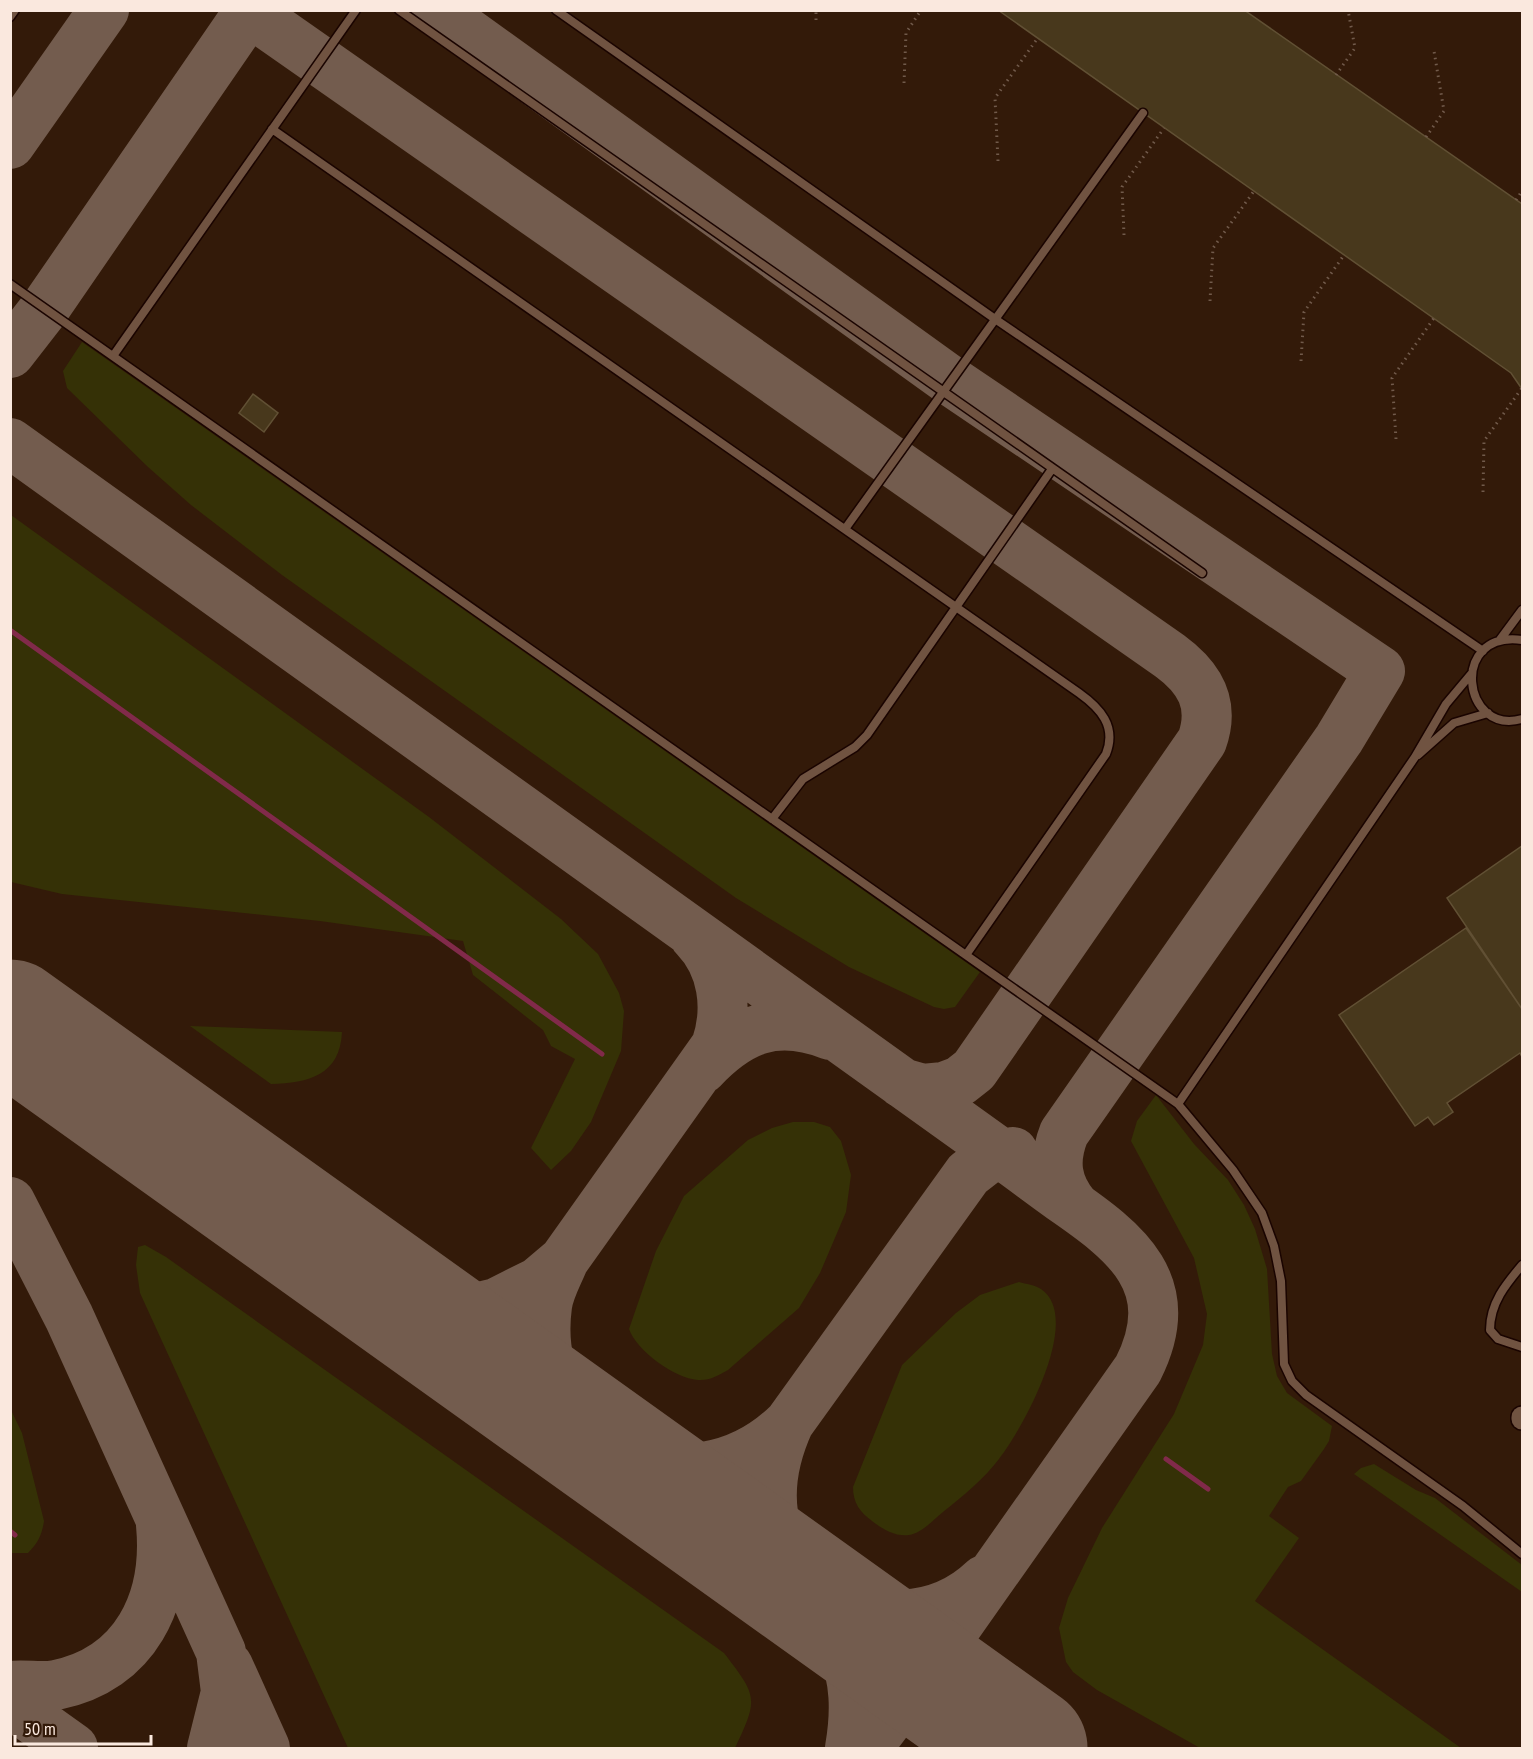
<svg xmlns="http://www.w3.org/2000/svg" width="1533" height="1759" font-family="'PT Sans Narrow',sans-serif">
<rect width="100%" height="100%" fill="#331a09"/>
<!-- green -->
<path fill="#353106" d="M 82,342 L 980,972 L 955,1007 L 944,1009 L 934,1007 L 849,967 L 736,898 L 282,575 L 191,505 L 148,467 L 67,388 L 63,371 Z
M 11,515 L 429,817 L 561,919 L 598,954 L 619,993 L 624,1011 L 621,1051 L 591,1122 L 571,1151 L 551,1170 L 531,1148 L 575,1059 L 551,1046 L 543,1030 L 473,975 L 463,941 L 320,921 L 62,894 L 11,882 Z
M 190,1026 L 342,1032 C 340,1075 309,1083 271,1084 Z
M 1156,1095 L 1194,1144 L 1228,1180 L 1244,1205 L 1255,1229 L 1267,1269 L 1272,1354 L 1277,1376 L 1287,1393 L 1332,1426 L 1329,1441 L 1324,1449 L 1301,1481 L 1288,1487 L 1269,1516 L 1299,1538 L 1255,1601 L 1461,1748 L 1200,1748 L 1097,1690 L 1073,1672 L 1066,1662 L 1059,1628 L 1068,1598 L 1102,1528 L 1174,1414 L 1203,1345 L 1207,1314 L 1194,1258 L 1131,1141 L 1137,1121 Z
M 793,1122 L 814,1122 L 830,1127 L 841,1141 L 851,1175 L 846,1212 L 820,1273 L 799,1308 L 728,1370 C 719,1375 709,1381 698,1380 C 674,1378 637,1351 629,1329 L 656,1251 L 684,1196 L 748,1140 L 772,1128 Z
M 145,1245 L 166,1257 L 724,1653 C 757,1696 759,1698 735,1748 L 348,1748 L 140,1293 L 136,1265 L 138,1247 Z
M 1019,1282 C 1026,1284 1035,1285 1041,1289 C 1084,1318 1022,1430 999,1459 C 984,1479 963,1496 943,1512 C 933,1520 922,1533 909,1535 C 896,1537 882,1529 872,1521 C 860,1512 853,1503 853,1487 L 902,1365 L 956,1313 L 980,1295 Z
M 11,1410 L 22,1433 L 44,1521 C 42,1535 38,1543 28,1553 L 10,1553 Z
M 1374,1464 L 1416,1490 L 1435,1498 L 1522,1565 L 1522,1592 L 1354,1474 L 1361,1468 Z"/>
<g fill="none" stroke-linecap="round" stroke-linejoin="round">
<!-- stream -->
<path stroke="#812a4a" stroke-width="5" d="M 10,630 L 602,1054
M 1166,1459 L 1208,1489
M 10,1531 L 15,1535"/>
<!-- taxiway -->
<path stroke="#735c4e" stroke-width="50" d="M 247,10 L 1170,656 C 1200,678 1215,704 1202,741 L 974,1070 L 960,1081 L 944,1087 L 923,1089 L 902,1083
M 436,10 L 951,381 L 1380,671 L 1339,739 L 1064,1133 C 1053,1161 1056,1184 1075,1207
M 10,144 L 104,10
M 10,353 L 45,308 L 250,10
M 10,443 L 1003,1155 C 1023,1169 1042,1184 1062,1198 C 1126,1242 1181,1284 1138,1369 L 923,1674 L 867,1748
M 702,1069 C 740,1029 776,1014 830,1035
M 10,1202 L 69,1317 L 221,1652 L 226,1692 L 212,1748
M 564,1260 C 558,1275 549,1290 547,1306 C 528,1448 689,1522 789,1423 L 968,1174 L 986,1160 L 1013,1152
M 373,1281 L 427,1305 L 450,1308 L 475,1308 L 496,1303 L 538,1282 L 564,1260 L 716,1046 C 729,1008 723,966 695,937
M 789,1423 C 769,1467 764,1515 788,1559 C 794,1569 801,1576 807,1585 C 820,1603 832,1625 841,1645 C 856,1679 856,1713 850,1748
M 816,1598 C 873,1619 935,1627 984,1580
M 228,1666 L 265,1748
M 10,1686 C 26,1684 41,1688 56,1685 C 136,1669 168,1600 161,1525
M 10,1703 L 73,1748"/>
<!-- runway -->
<path stroke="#735c4e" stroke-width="123" d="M 10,1021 L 1026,1748"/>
</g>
<!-- building -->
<path fill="#48381c" stroke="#615034" stroke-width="1.5" d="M 998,10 L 1244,10 L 1522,204 L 1522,389 L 1511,373 Z
M 253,394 L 278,413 L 264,432 L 239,413 Z
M 1522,846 L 1522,1009 L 1447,898 Z
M 1466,928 L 1522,1009 L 1522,1057 L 1520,1053 L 1447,1103 L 1453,1112 L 1434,1125 L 1428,1117 L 1415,1126 L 1339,1015 Z"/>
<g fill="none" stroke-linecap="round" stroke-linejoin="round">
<!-- service casing -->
<g stroke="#1a0400" stroke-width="11">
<path id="service" d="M 399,10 L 1202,573
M 556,10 L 995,319 L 1483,651
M 10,17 L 15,10
M 272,129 L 1079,693 C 1100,708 1117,726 1106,754 L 966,955
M 10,284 L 1178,1104 L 1233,1170 L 1262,1213 L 1274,1246 L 1281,1281 L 1284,1364 L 1292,1381 L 1306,1395 L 1463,1506 L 1522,1554
M 113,356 L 356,10
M 845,529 L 1143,113
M 1522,640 C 1449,630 1462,736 1522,719
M 1499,641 L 1522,610
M 1418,755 L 1454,723 L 1488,713
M 772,819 L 803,779 L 855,747 L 867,735 L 1052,469
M 1178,1104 L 1415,757 L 1446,704 L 1472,673
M 1522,1265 C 1506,1284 1490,1303 1490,1330 L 1498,1339 L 1522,1347"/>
</g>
<!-- tertiary casing -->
<g stroke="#1a0400" stroke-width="24">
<path id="tertiary" d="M 1522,1417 L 1522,1419"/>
</g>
<!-- path -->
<path stroke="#715a4b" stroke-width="3" stroke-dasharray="1.5 4.5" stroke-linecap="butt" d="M 816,20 L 816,10
M 1336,75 L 1355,48 L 1348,10
M 904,83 L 906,33 L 921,10
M 1426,137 L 1444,111 L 1434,51
M 998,161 L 995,98 L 1037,39
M 1516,200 L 1522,191
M 1124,235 L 1122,187 L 1164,128
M 1210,301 L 1213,248 L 1254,191
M 1301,361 L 1304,312 L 1344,255
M 1396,439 L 1392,378 L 1434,318
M 1483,492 L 1484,441 L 1522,388"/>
<!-- service -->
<use href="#service" stroke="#705341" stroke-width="8"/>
<!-- tertiary -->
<use href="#tertiary" stroke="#705341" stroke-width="21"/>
</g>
<!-- border -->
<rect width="1533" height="1759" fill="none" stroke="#fae8de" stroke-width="24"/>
<!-- scale -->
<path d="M15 1735v9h136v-9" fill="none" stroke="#fae8de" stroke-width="3"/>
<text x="24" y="1735" font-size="18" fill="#fae8de" stroke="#331a09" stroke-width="4.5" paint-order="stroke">50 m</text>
</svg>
